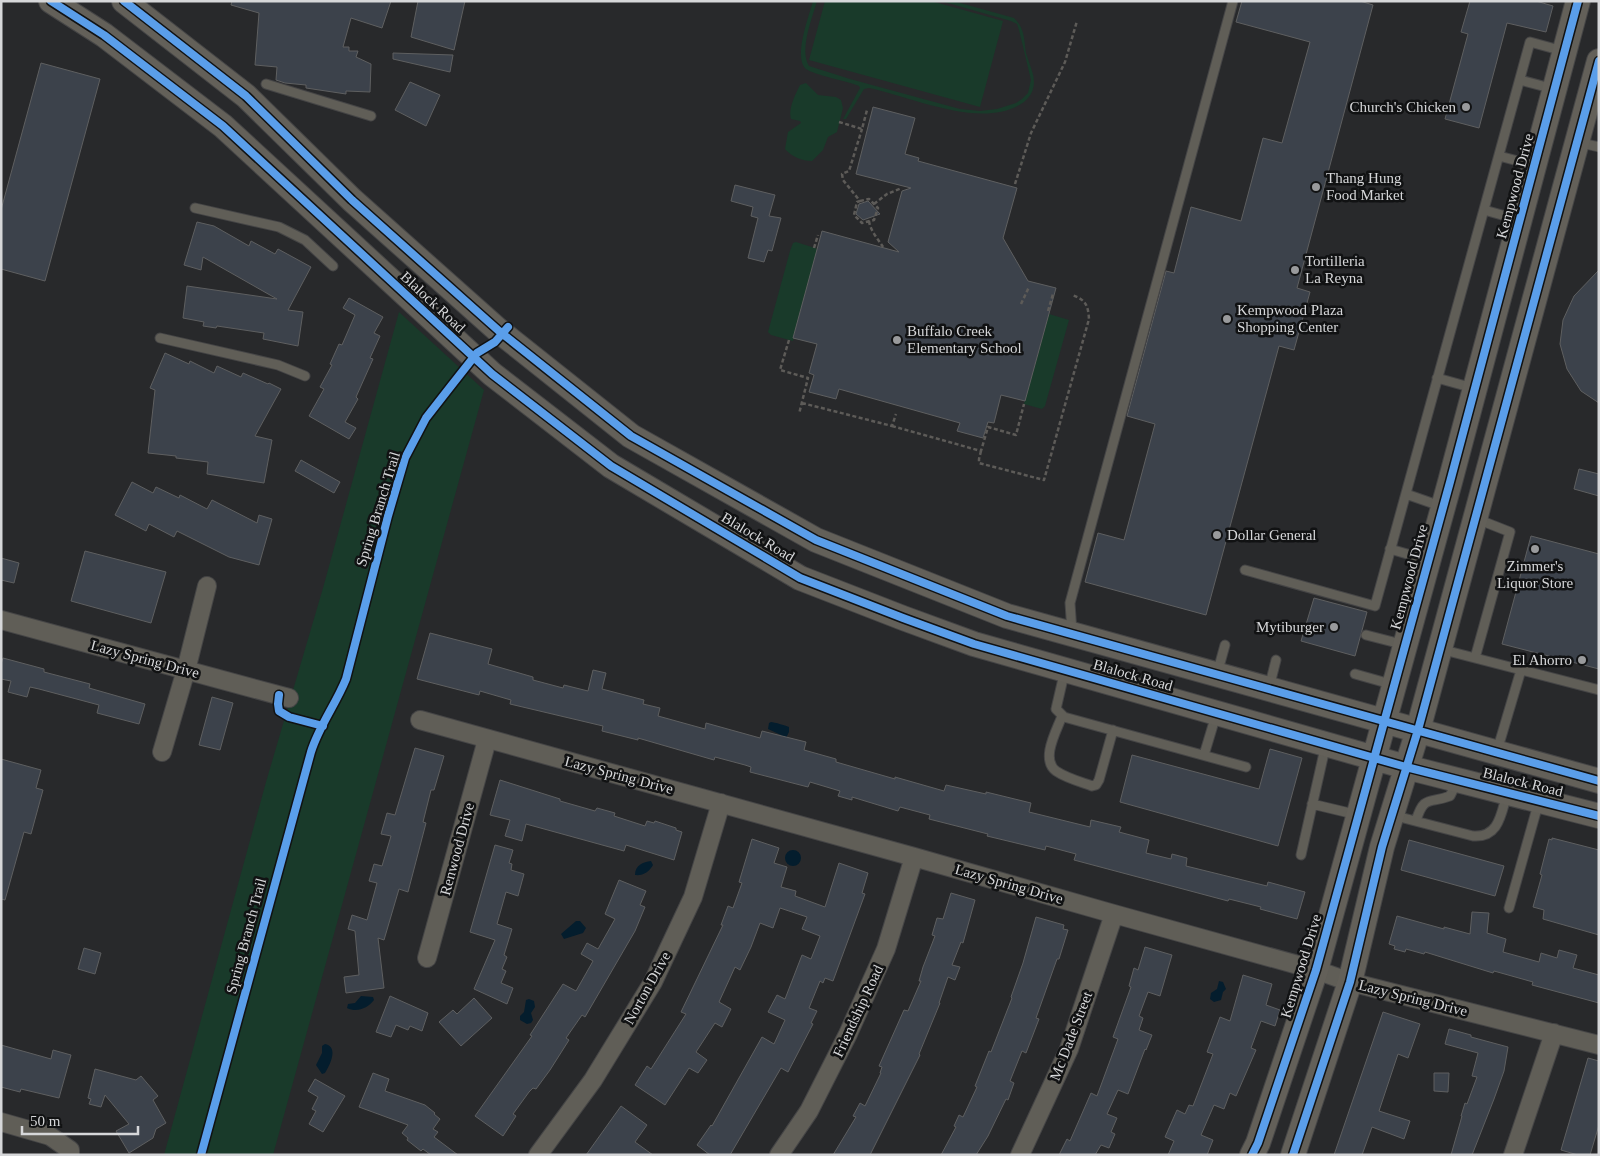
<svg xmlns="http://www.w3.org/2000/svg" width="1600" height="1156" font-family="'Times New Roman',serif">
<rect width="100%" height="100%" fill="#28292b"/>
<!-- green -->
<path fill="#193a2a" d="M 813,1 L 817,1 C 812,19 799,50 809,66 L 850,79 L 960,109 L 980,111 L 997,109 L 1016,103 L 1022,99 L 1028,93 L 1031,80 L 1019,30 L 1017,24 L 1011,21 L 941,1 L 953,1 L 1014,18 C 1025,28 1024,40 1026,53 C 1028,59 1030,65 1032,71 C 1036,83 1034,94 1024,102 C 983,131 913,97 869,88 L 864,89 L 846,119 L 843,119 L 860,88 L 859,86 C 847,81 814,75 806,69 C 793,58 809,16 813,1 Z
M 825,1 L 931,1 L 1003,21 L 980,107 L 809,60 Z
M 806,83 L 818,95 L 836,97 L 841,100 L 843,108 L 837,132 L 828,137 L 823,150 L 812,161 C 802,161 792,157 785,149 L 788,132 L 801,123 L 800,121 L 791,119 C 788,109 795,95 800,85 Z
M 796,242 L 818,249 L 793,341 L 771,335 L 768,332 L 790,251 L 793,243 Z
M 399,312 L 484,390 L 273,1155 L 164,1155 L 266,782 L 323,588 Z
M 1049,314 L 1069,320 L 1045,406 L 1042,409 L 1024,404 Z"/>
<!-- water -->
<path fill="#041d2d" d="M 771,722 C 774,722 787,726 789,727 L 789,732 L 786,738 L 780,739 L 781,735 L 768,729 L 769,723 Z
M785 858a8 8 0 1 1 16 0a8 8 0 1 1-16 0Z
M 651,861 L 653,865 C 649,872 643,876 635,875 C 635,865 643,862 651,861 Z
M 576,921 L 580,921 L 586,928 L 583,933 L 564,939 L 561,934 Z
M 1219,981 L 1223,982 L 1226,989 L 1223,992 L 1221,1000 L 1214,1002 L 1210,999 L 1211,993 L 1217,989 Z
M 361,996 L 373,997 L 374,1000 C 368,1008 357,1013 347,1008 L 348,1004 L 355,1003 Z
M 529,999 L 534,1001 L 535,1007 L 531,1013 L 533,1020 L 531,1023 L 527,1024 L 520,1020 L 520,1016 L 524,1012 L 526,1000 Z
M 325,1044 C 339,1047 330,1065 325,1073 L 322,1074 L 316,1065 L 322,1053 L 322,1046 Z"/>
<!-- building -->
<path fill="#3c424b" stroke="#5e5f60" d="M 232,1 L 391,1 L 382,28 L 351,18 L 343,47 L 349,47 L 349,51 L 358,51 L 356,57 L 371,64 L 370,92 L 346,91 L 346,94 L 306,88 L 306,85 L 285,83 L 276,80 L 277,67 L 255,65 L 259,13 L 231,5 Z
M 418,1 L 465,1 L 454,50 L 411,37 Z
M 1242,1 L 1360,1 L 1373,5 L 1297,288 L 1310,292 L 1294,350 L 1279,346 L 1206,615 L 1085,582 L 1098,533 L 1124,540 L 1155,424 L 1127,416 L 1166,271 L 1174,273 L 1191,207 L 1241,221 L 1263,138 L 1282,143 L 1310,42 L 1236,22 Z
M 1470,1 L 1536,1 L 1553,6 L 1546,32 L 1507,23 L 1479,128 L 1445,119 L 1468,34 L 1461,32 Z
M 393,53 L 453,55 L 450,72 L 393,59 Z
M 41,63 L 100,79 L 45,281 L 1,269 L 1,210 Z
M 410,82 L 440,95 L 426,126 L 395,110 Z
M 873,107 L 915,118 L 905,154 L 919,158 L 918,161 L 1017,188 L 1003,238 L 1028,281 L 1056,288 L 1025,401 L 1001,395 L 994,423 L 988,422 L 983,438 L 957,431 L 960,423 L 839,389 L 836,399 L 809,392 L 814,375 L 809,373 L 817,344 L 793,338 L 822,231 L 899,252 L 888,242 L 902,191 L 911,188 L 856,174 Z
M 735,185 L 775,195 L 769,216 L 781,218 L 772,251 L 768,250 L 764,262 L 748,258 L 758,218 L 751,216 L 753,207 L 731,201 Z
M 868,201 L 880,214 L 863,220 L 856,214 L 859,204 Z
M 197,222 L 214,226 L 249,246 L 251,241 L 275,254 L 278,249 L 311,267 L 288,310 L 303,312 L 298,346 L 263,339 L 264,333 L 217,326 L 216,328 L 203,326 L 204,322 L 183,318 L 187,286 L 277,299 L 203,257 L 201,270 L 184,265 Z
M 1599,270 L 1599,403 L 1581,391 L 1567,369 L 1560,344 L 1563,320 L 1574,296 Z
M 349,298 L 383,317 L 374,333 L 380,336 L 370,358 L 373,359 L 356,397 L 358,399 L 345,422 L 356,428 L 349,439 L 309,416 L 324,389 L 320,387 L 332,365 L 330,364 L 339,344 L 342,345 L 355,315 L 343,308 Z
M 165,353 L 189,364 L 190,361 L 214,373 L 217,366 L 241,377 L 243,373 L 268,384 L 269,383 L 281,389 L 255,436 L 272,440 L 264,483 L 207,474 L 208,462 L 176,458 L 176,456 L 148,453 L 155,390 L 150,388 Z
M 301,460 L 340,482 L 334,493 L 295,471 Z
M 1579,469 L 1599,474 L 1599,496 L 1574,489 Z
M 132,482 L 153,493 L 156,487 L 179,498 L 180,495 L 207,509 L 212,500 L 257,523 L 259,515 L 272,519 L 259,565 L 229,557 L 177,531 L 174,537 L 149,524 L 146,531 L 115,515 Z
M 1531,536 L 1599,554 L 1599,669 L 1502,644 Z
M 85,551 L 166,572 L 151,623 L 71,601 Z
M 1,558 L 19,563 L 14,583 L 1,580 Z
M 1314,598 L 1367,612 L 1355,656 L 1301,641 Z
M 430,633 L 492,649 L 488,664 L 533,677 L 533,680 L 563,688 L 564,685 L 588,691 L 593,670 L 606,673 L 602,689 L 644,700 L 643,704 L 660,708 L 658,716 L 705,729 L 706,723 L 760,738 L 762,731 L 806,742 L 804,750 L 836,759 L 836,762 L 895,779 L 895,777 L 944,791 L 946,785 L 986,794 L 986,792 L 1031,803 L 1029,812 L 1090,827 L 1091,820 L 1121,827 L 1119,832 L 1149,840 L 1146,853 L 1171,859 L 1172,854 L 1187,858 L 1186,866 L 1267,886 L 1268,882 L 1305,892 L 1297,919 L 1260,909 L 1261,907 L 1229,899 L 1228,901 L 1074,860 L 1076,854 L 1046,846 L 1045,850 L 987,836 L 988,834 L 929,819 L 930,815 L 900,807 L 898,811 L 852,797 L 852,800 L 838,796 L 840,791 L 810,782 L 808,787 L 750,772 L 751,767 L 745,765 L 715,757 L 714,760 L 638,738 L 638,740 L 602,731 L 603,726 L 510,704 L 511,700 L 480,691 L 479,695 L 417,679 Z
M 3,658 L 44,669 L 44,672 L 90,684 L 89,688 L 145,704 L 139,724 L 97,713 L 99,705 L 39,689 L 30,687 L 27,697 L 8,692 L 11,681 L 1,679 L 1,664 Z
M 212,697 L 233,703 L 220,750 L 199,745 Z
M 415,748 L 444,756 L 434,790 L 431,790 L 423,822 L 426,823 L 408,892 L 399,889 L 384,940 L 378,938 L 384,988 L 346,993 L 344,977 L 359,975 L 355,931 L 348,929 L 352,915 L 367,920 L 377,883 L 369,881 L 374,864 L 382,866 L 391,836 L 381,834 L 387,813 L 395,815 Z
M 1270,749 L 1302,758 L 1278,846 L 1120,802 L 1132,755 L 1259,789 Z
M 1,759 L 41,770 L 36,788 L 43,790 L 31,834 L 24,832 L 5,900 L 1,899 Z
M 500,780 L 560,799 L 560,801 L 595,811 L 597,808 L 615,813 L 614,816 L 645,826 L 647,821 L 654,823 L 655,821 L 676,828 L 676,830 L 682,832 L 674,860 L 626,845 L 624,851 L 526,824 L 522,841 L 505,836 L 510,820 L 490,815 Z
M 1552,838 L 1599,850 L 1599,935 L 1543,919 L 1544,910 L 1533,907 L 1542,875 L 1540,874 L 1549,839 L 1552,840 Z
M 752,839 L 779,848 L 774,863 L 787,867 L 781,887 L 796,891 L 795,896 L 825,907 L 839,863 L 868,873 L 862,893 L 865,894 L 833,981 L 825,978 L 823,983 L 820,981 L 809,1008 L 817,1011 L 811,1023 L 813,1024 L 788,1072 L 781,1068 L 730,1155 L 710,1155 L 697,1145 L 711,1125 L 712,1126 L 762,1037 L 774,1044 L 785,1020 L 768,1012 L 777,995 L 785,999 L 802,955 L 811,959 L 820,936 L 802,929 L 807,917 L 780,908 L 773,928 L 760,923 L 751,947 L 740,970 L 735,967 L 719,1002 L 731,1009 L 722,1027 L 715,1023 L 696,1052 L 707,1060 L 698,1073 L 689,1068 L 665,1105 L 635,1085 L 647,1066 L 651,1069 L 686,1014 L 681,1012 L 723,925 L 721,925 L 728,906 L 733,908 L 742,883 L 739,882 Z
M 1409,840 L 1504,866 L 1495,896 L 1401,870 Z
M 495,845 L 513,850 L 509,863 L 512,864 L 511,870 L 524,874 L 518,896 L 506,892 L 497,924 L 512,929 L 504,955 L 507,957 L 502,969 L 506,971 L 501,983 L 513,988 L 507,1004 L 474,989 L 495,940 L 470,932 Z
M 619,880 L 646,891 L 640,905 L 645,907 L 635,931 L 585,1017 L 582,1015 L 566,1038 L 569,1040 L 550,1070 L 536,1089 L 533,1088 L 529,1092 L 513,1114 L 516,1116 L 503,1136 L 475,1116 L 532,1036 L 530,1035 L 563,984 L 576,991 L 593,961 L 581,954 L 587,943 L 598,949 L 615,919 L 605,914 Z
M 951,893 L 975,900 L 963,943 L 961,942 L 952,965 L 960,967 L 955,980 L 948,977 L 939,1003 L 940,1003 L 919,1054 L 920,1055 L 870,1155 L 833,1155 L 856,1117 L 853,1116 L 860,1103 L 865,1106 L 881,1073 L 880,1073 L 882,1067 L 879,1066 L 904,1010 L 908,1011 L 921,981 L 919,981 L 923,967 L 935,936 L 932,935 L 937,918 L 943,919 Z
M 1472,912 L 1489,913 L 1487,933 L 1506,939 L 1503,952 L 1539,962 L 1541,953 L 1557,958 L 1559,950 L 1577,955 L 1573,968 L 1599,975 L 1599,1003 L 1532,985 L 1533,982 L 1494,971 L 1493,973 L 1425,952 L 1424,954 L 1406,949 L 1405,952 L 1394,949 L 1395,946 L 1389,944 L 1397,916 L 1444,929 L 1444,927 L 1470,934 Z
M 1036,917 L 1064,925 L 1063,929 L 1068,930 L 1059,959 L 1057,959 L 1036,1018 L 1039,1019 L 1026,1053 L 1022,1051 L 1010,1081 L 1014,1083 L 1008,1100 L 1006,1099 L 988,1136 L 976,1155 L 941,1155 L 956,1127 L 954,1126 L 959,1115 L 963,1117 L 977,1087 L 975,1086 L 989,1051 L 991,1052 L 1012,998 L 1011,997 L 1023,963 Z
M 1145,947 L 1172,955 L 1160,996 L 1148,992 L 1139,1016 L 1143,1018 L 1139,1030 L 1152,1035 L 1146,1050 L 1145,1049 L 1128,1094 L 1118,1090 L 1107,1114 L 1117,1118 L 1111,1132 L 1115,1134 L 1109,1148 L 1101,1145 L 1095,1155 L 1059,1155 L 1067,1139 L 1070,1141 L 1091,1093 L 1097,1096 L 1118,1039 L 1113,1037 L 1131,987 L 1129,986 L 1134,968 L 1138,970 Z
M 84,948 L 101,953 L 95,974 L 78,969 Z
M 1243,975 L 1272,984 L 1266,1005 L 1280,1010 L 1275,1026 L 1261,1021 L 1251,1048 L 1256,1050 L 1236,1096 L 1230,1093 L 1224,1109 L 1214,1105 L 1201,1135 L 1213,1140 L 1207,1155 L 1168,1155 L 1174,1141 L 1165,1137 L 1177,1110 L 1185,1114 L 1189,1105 L 1193,1106 L 1213,1054 L 1207,1052 L 1220,1017 L 1230,1021 Z
M 390,996 L 428,1013 L 422,1031 L 410,1026 L 408,1030 L 396,1025 L 391,1037 L 376,1032 Z
M 474,998 L 492,1018 L 461,1046 L 439,1022 L 453,1010 L 457,1014 Z
M 1383,1012 L 1420,1024 L 1408,1058 L 1398,1054 L 1379,1111 L 1410,1121 L 1404,1139 L 1372,1127 L 1362,1155 L 1334,1155 Z
M 1449,1029 L 1471,1035 L 1471,1037 L 1508,1047 L 1504,1071 L 1494,1099 L 1472,1155 L 1451,1155 L 1462,1116 L 1461,1116 L 1465,1103 L 1467,1104 L 1477,1077 L 1472,1076 L 1478,1053 L 1445,1044 Z
M 1,1045 L 51,1059 L 53,1050 L 71,1055 L 59,1098 L 21,1089 L 20,1092 L 1,1087 Z
M 1588,1058 L 1599,1061 L 1599,1125 L 1590,1155 L 1578,1155 L 1561,1150 Z
M 95,1069 L 136,1080 L 141,1076 L 158,1096 L 153,1100 L 166,1123 L 156,1129 L 153,1138 L 129,1153 L 116,1131 L 129,1124 L 105,1095 L 101,1107 L 89,1104 L 91,1099 L 88,1098 Z
M 373,1073 L 389,1079 L 385,1091 L 425,1105 L 435,1113 L 434,1114 L 440,1119 L 433,1129 L 438,1132 L 434,1137 L 458,1155 L 431,1155 L 423,1149 L 421,1151 L 407,1140 L 408,1138 L 402,1133 L 408,1125 L 359,1107 Z
M 1434,1073 L 1449,1073 L 1448,1092 L 1434,1091 Z
M 315,1079 L 345,1096 L 323,1132 L 309,1124 L 316,1111 L 312,1109 L 318,1097 L 308,1091 Z
M 621,1106 L 647,1125 L 635,1142 L 653,1155 L 586,1155 Z"/>
<g fill="none" stroke-linecap="round" stroke-linejoin="round">
<!-- lane casing -->
<g stroke="#454546" stroke-width="11">
<path id="lane" d="M 1520,80 L 1554,89
M 266,84 L 371,116
M 1577,142 L 1599,147
M 1499,156 L 1533,165
M 195,208 L 279,227 L 305,240 L 333,266
M 1484,210 L 1520,220
M 160,338 L 278,365 L 305,376
M 1437,378 L 1473,388
M 1406,494 L 1443,507
M 1390,549 L 1428,560
M 1245,570 L 1375,606 L 1530,42 L 1563,51
M 1072,632 L 1070,603 L 1233,1
M 1366,635 L 1405,645
M 1440,649 L 1599,690
M 1475,658 L 1510,532 L 1477,519
M 1065,670 L 1056,709 L 1064,717 L 1246,767
M 1217,674 L 1225,645
M 1355,674 L 1394,685
M 1269,688 L 1276,660
M 1062,716 C 1057,730 1040,759 1056,771 C 1066,778 1081,782 1092,786 L 1096,785 L 1099,780 L 1113,730
M 1497,751 L 1521,670
M 1204,755 L 1216,715
M 1312,804 L 1358,815
M 1392,815 L 1473,836 C 1499,838 1501,814 1507,794
M 1416,821 C 1424,794 1430,804 1450,796 L 1457,782
M 1301,855 L 1326,744
M 1509,908 L 1539,801"/>
</g>
<!-- street casing -->
<g stroke="#454546" stroke-width="20">
<path id="street" d="M 1,620 L 289,698
M 420,720 L 914,857 L 1114,914 L 1316,970 L 1350,982 L 1599,1045
M 162,752 L 186,670 L 207,586
M 427,958 L 487,740
M 1,1122 L 50,1136 L 70,1150 L 70,1155
M 538,1155 L 593,1080 L 653,982 L 693,897 L 721,803
M 779,1155 L 809,1111 L 848,1034 L 886,949 L 914,857
M 1020,1155 L 1069,1049 L 1114,914
M 1513,1155 L 1554,1033"/>
</g>
<!-- secondary casing -->
<g stroke="#454546" stroke-width="26">
<path id="secondary" d="M 51,1 L 104,35 L 223,126 L 492,374 L 611,466 L 800,578 L 903,618 L 974,644 L 1406,767 L 1599,816
M 124,1 L 246,96 L 352,200 L 499,331 L 631,436 L 816,540 L 1007,616 L 1599,781
M 1252,1155 L 1258,1143 L 1316,970 L 1450,482 L 1578,1
M 1293,1155 L 1350,982 L 1382,847 L 1418,730 L 1599,61"/>
</g>
<!-- path -->
<path stroke="#5d5b58" stroke-width="2.5" stroke-dasharray="4 2.5" stroke-linecap="butt" d="M 839,122 L 862,129 L 867,110
M 1015,184 L 1031,133 L 1065,62 L 1077,21
M 860,201 L 869,199 L 878,208 L 874,220 L 862,223 L 854,215 L 857,202 L 860,201 L 843,180 L 842,174 L 849,171 L 862,129
M 874,204 L 887,194 L 902,188
M 869,221 C 870,230 878,239 883,247
M 814,248 L 818,235
M 1021,304 L 1029,287
M 1048,311 L 1053,294
M 789,340 L 780,370 L 808,378 L 799,414
M 802,403 L 892,426 L 896,414
M 892,426 L 981,451 L 988,427 L 1016,435 L 1024,404
M 981,451 L 979,459 L 979,463 L 1044,480 L 1089,319 C 1088,305 1086,300 1072,295"/>
<!-- lane -->
<use href="#lane" stroke="#605e57" stroke-width="9"/>
<!-- street -->
<use href="#street" stroke="#605e57" stroke-width="18"/>
<!-- secondary -->
<use href="#secondary" stroke="#636059" stroke-width="24"/>
<!-- cycleway casing -->
<g stroke="#111213" stroke-width="11">
<path id="cycleway" d="M 51,1 L 104,35 L 223,126 L 492,374 L 611,466 L 800,578 L 903,618 L 974,644 L 1406,767 L 1599,816
M 124,1 L 246,96 L 352,200 L 499,331 L 631,436 L 816,540 L 1007,616 L 1599,781
M 279,695 L 278,704 L 279,711 L 289,717 L 323,726
M 201,1155 L 311,752 C 319,726 336,704 346,679 L 388,516 L 405,458 L 426,418 L 451,386 L 477,353 L 495,342 L 508,327
M 1252,1155 L 1258,1143 L 1316,970 L 1450,482 L 1578,1
M 1293,1155 L 1350,982 L 1382,847 L 1418,730 L 1599,61"/>
</g>
<!-- cycleway -->
<use href="#cycleway" stroke="#5a9eea" stroke-width="8"/>
</g>
<!-- markers -->
<g fill="#999a9c" stroke="#111213" stroke-width="2">
<circle cx="1466" cy="107" r="5"/>
<circle cx="1316" cy="187" r="5"/>
<circle cx="1295" cy="270" r="5"/>
<circle cx="1227" cy="319" r="5"/>
<circle cx="897" cy="340" r="5"/>
<circle cx="1217" cy="535" r="5"/>
<circle cx="1535" cy="549" r="5"/>
<circle cx="1334" cy="627" r="5"/>
<circle cx="1582" cy="660" r="5"/>
</g>
<g text-anchor="middle" stroke-width="5" stroke-linejoin="round" paint-order="stroke">
<!-- poi labels -->
<g font-size="15" fill="#d6d7d9" stroke="#111213" text-anchor="start">
<text x="1456" y="112" text-anchor="end">Church's Chicken</text>
<text x="1326" y="183">Thang Hung<tspan x="1326" dy="17">Food Market</tspan></text>
<text x="1305" y="266">Tortilleria<tspan x="1305" dy="17">La Reyna</tspan></text>
<text x="1237" y="315">Kempwood Plaza<tspan x="1237" dy="17">Shopping Center</tspan></text>
<text x="907" y="336">Buffalo Creek<tspan x="907" dy="17">Elementary School</tspan></text>
<text x="1227" y="540">Dollar General</text>
<text x="1535" y="571" text-anchor="middle">Zimmer's<tspan x="1535" dy="17">Liquor Store</tspan></text>
<text x="1324" y="632" text-anchor="end">Mytiburger</text>
<text x="1572" y="665" text-anchor="end">El Ahorro</text>
</g>
<!-- street labels -->
<g font-size="15" fill="#d6d7d9" stroke="#111213">
<text transform="translate(1515 186) rotate(-75)" y="5">Kempwood Drive</text>
<text transform="translate(433 302) rotate(43)" y="5">Blalock Road</text>
<text transform="translate(378 509) rotate(-73)" y="5">Spring Branch Trail</text>
<text transform="translate(758 537) rotate(31)" y="5">Blalock Road</text>
<text transform="translate(1409 577) rotate(-75)" y="5">Kempwood Drive</text>
<text transform="translate(145 659) rotate(15)" y="5">Lazy Spring Drive</text>
<text transform="translate(1133 675) rotate(16)" y="5">Blalock Road</text>
<text transform="translate(619 775) rotate(15)" y="5">Lazy Spring Drive</text>
<text transform="translate(1523 782) rotate(14)" y="5">Blalock Road</text>
<text transform="translate(457 849) rotate(-75)" y="5">Renwood Drive</text>
<text transform="translate(1009 884) rotate(16)" y="5">Lazy Spring Drive</text>
<text transform="translate(246 936) rotate(-75)" y="5">Spring Branch Trail</text>
<text transform="translate(1301 966) rotate(-73)" y="5">Kempwood Drive</text>
<text transform="translate(647 988) rotate(-61)" y="5">Norton Drive</text>
<text transform="translate(1413 998) rotate(14)" y="5">Lazy Spring Drive</text>
<text transform="translate(858 1011) rotate(-65)" y="5">Friendship Road</text>
<text transform="translate(1071 1036) rotate(-69)" y="5">Mc Dade Street</text>
</g>
</g>
<!-- border -->
<rect width="1600" height="1156" fill="none" stroke="#d6d7d9" stroke-width="5"/>
<!-- scale -->
<path d="M22 1126v8h116v-8" fill="none" stroke="#d6d7d9" stroke-width="2.5"/>
<text x="30" y="1126" font-size="15" fill="#d6d7d9" stroke="#111213" stroke-width="4" paint-order="stroke">50 m</text>
</svg>
